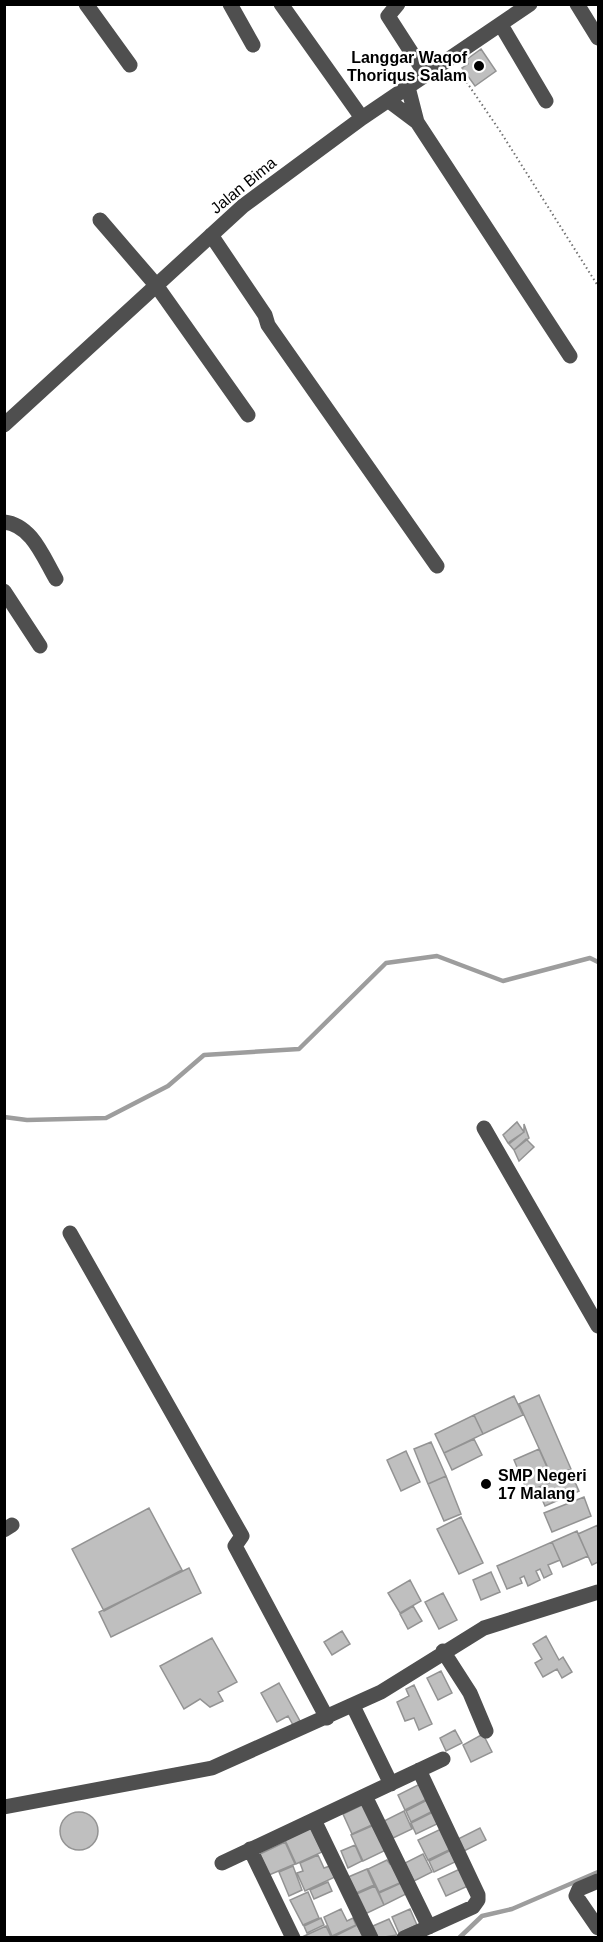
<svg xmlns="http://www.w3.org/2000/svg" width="603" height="1942" font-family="Helvetica,sans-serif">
<rect width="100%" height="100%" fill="#fff"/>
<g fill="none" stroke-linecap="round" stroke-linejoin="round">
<!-- stream -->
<path stroke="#9d9d9d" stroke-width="4.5" d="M 4,1117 L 27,1120 L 106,1118 L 168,1086 L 204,1055 L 299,1049 L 386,963 L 437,956 L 503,981 L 590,958 L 598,962
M 459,1938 L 482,1916 L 512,1909 L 598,1872"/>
</g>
<!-- building -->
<path fill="#bfbfbf" stroke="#939393" stroke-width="1.5" d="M 481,49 L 496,71 L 475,86 L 462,68 L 468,64 L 466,60 Z
M 517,1122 L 524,1132 L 508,1143 L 503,1135 Z
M 524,1124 L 529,1138 L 514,1150 L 509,1144 L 524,1132 Z
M 526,1139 L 534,1147 L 519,1161 L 514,1150 Z
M 539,1395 L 571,1469 L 552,1477 L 519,1404 Z
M 514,1396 L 523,1415 L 483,1434 L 474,1415 Z
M 474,1415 L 483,1434 L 444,1453 L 435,1434 Z
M 474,1439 L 482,1455 L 452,1470 L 444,1453 Z
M 431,1442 L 446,1476 L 428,1484 L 414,1449 Z
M 539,1449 L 553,1481 L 528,1493 L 514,1460 Z
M 406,1451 L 420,1482 L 401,1491 L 387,1460 Z
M 571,1473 L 579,1491 L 545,1506 L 537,1488 Z
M 446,1476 L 461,1514 L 444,1521 L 428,1484 Z
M 584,1497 L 591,1516 L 552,1532 L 544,1513 Z
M 149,1508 L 182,1570 L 104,1611 L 72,1549 Z
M 461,1517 L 483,1563 L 459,1574 L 437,1529 Z
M 598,1525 L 598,1562 L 592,1565 L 578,1534 Z
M 577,1531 L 588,1556 L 563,1567 L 552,1542 Z
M 552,1542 L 560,1560 L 548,1565 L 552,1574 L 544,1578 L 540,1569 L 536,1571 L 540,1580 L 528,1586 L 524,1576 L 520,1578 L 522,1583 L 507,1589 L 497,1566 Z
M 189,1568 L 201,1593 L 111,1637 L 99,1612 Z
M 491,1572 L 500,1592 L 481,1600 L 473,1580 Z
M 410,1580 L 421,1601 L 400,1613 L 388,1593 Z
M 443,1593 L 457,1620 L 439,1629 L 425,1602 Z
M 413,1606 L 422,1621 L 408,1629 L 400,1614 Z
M 342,1631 L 350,1644 L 332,1655 L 324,1642 Z
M 546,1636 L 559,1660 L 563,1657 L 572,1672 L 562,1678 L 557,1669 L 543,1677 L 535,1663 L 542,1659 L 533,1644 Z
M 212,1638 L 237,1682 L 218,1692 L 223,1701 L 210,1707 L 200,1699 L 184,1709 L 160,1666 Z
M 441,1671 L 452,1693 L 438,1700 L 427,1678 Z
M 279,1683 L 300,1721 L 293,1725 L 288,1716 L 277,1722 L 261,1693 Z
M 414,1685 L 432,1724 L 419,1730 L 414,1718 L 405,1721 L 397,1702 L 409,1696 L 406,1689 Z
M 455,1730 L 462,1743 L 446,1751 L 440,1738 Z
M 483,1734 L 492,1752 L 471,1762 L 463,1745 Z
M 420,1784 L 427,1799 L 405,1810 L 398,1795 Z
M 427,1800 L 433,1811 L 411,1822 L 406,1811 Z
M 364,1804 L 374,1824 L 352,1834 L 343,1814 Z
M 404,1811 L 412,1829 L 393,1838 L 384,1821 Z
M 433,1812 L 439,1823 L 416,1834 L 411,1823 Z
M60 1831a19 19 0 1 1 38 0a19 19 0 1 1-38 0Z
M 374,1825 L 386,1850 L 363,1861 L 351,1835 Z
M 311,1828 L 322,1852 L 296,1864 L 285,1840 Z
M 480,1828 L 486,1840 L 462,1852 L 456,1840 Z
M 441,1829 L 451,1849 L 428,1860 L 418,1840 Z
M 285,1842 L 295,1864 L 269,1875 L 260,1854 Z
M 355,1845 L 362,1861 L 348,1868 L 341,1851 Z
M 451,1850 L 457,1861 L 434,1872 L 429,1861 Z
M 423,1854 L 432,1872 L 414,1881 L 405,1863 Z
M 318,1855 L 324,1868 L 330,1866 L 335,1877 L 305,1891 L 297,1873 L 303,1871 L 300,1863 Z
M 387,1860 L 390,1864 L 393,1863 L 402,1882 L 379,1892 L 368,1869 Z
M 293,1866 L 302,1890 L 289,1896 L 279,1872 Z
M 367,1869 L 374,1885 L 354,1894 L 346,1878 Z
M 460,1869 L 468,1886 L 446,1896 L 438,1879 Z
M 328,1882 L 332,1891 L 314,1899 L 310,1890 Z
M 401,1883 L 406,1894 L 384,1905 L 379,1893 Z
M 375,1886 L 384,1905 L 363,1915 L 352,1896 Z
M 308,1892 L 319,1918 L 303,1925 L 290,1900 Z
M 341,1909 L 347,1921 L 353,1918 L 356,1925 L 332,1936 L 324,1917 Z
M 410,1909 L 417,1925 L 399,1933 L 392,1917 Z
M 321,1918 L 324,1925 L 307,1933 L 304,1926 Z
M 389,1919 L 397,1935 L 378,1938 L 373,1926 Z
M 357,1925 L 363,1937 L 333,1938 L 333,1937 Z
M 326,1926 L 331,1937 L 300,1938 Z"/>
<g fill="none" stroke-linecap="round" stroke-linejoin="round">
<!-- path -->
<path stroke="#717171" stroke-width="2" stroke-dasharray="1.5 3" stroke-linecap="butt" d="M 459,71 L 500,131 L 598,286"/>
<!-- minor -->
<path stroke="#4f4f4f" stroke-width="15" d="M 86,4 L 130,65
M 230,4 L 253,45
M 281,4 L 362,118
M 398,4 L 388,16 L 426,75
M 577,4 L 598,38
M 501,25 L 546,101
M 408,87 L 417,122 L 570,356
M 389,101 L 417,122
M 100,220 L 156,285 L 248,415
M 211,235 L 265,315 L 268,325 L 437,566
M 4,425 L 243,206 L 362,118 L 530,4
M 4,522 C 32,525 43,557 56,579
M 4,591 L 40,646
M 484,1128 L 598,1326
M 70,1233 L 242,1536 L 235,1546 L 327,1718
M 4,1530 L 12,1525
M 443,1651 L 470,1693 L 486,1731
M 353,1706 L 391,1784
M 365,1796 L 429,1927
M 4,1807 L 212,1768 L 381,1692 L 484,1628 L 598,1592
M 314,1820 L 371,1938
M 250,1849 L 293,1938
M 222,1863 L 443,1759
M 598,1881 L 579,1889 L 576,1896 L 598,1928
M 404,1938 L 473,1907 L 478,1900 L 478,1895 L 419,1770"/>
</g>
<!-- markers -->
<g fill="#000" stroke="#fff" stroke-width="2">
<circle cx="479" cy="66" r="6"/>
<circle cx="486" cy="1484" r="6"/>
</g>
<g text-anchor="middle" stroke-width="5" stroke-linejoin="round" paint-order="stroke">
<!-- poi labels -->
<g font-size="16" font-weight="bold" fill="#000" stroke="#fff" text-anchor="end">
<text x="467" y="63">Langgar Waqof<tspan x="467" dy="18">Thoriqus Salam</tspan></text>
<text x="498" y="1481" text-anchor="start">SMP Negeri<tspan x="498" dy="18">17 Malang</tspan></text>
</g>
<!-- street labels -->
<g font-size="16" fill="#000" stroke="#fff">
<text transform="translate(243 185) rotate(-39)" y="6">Jalan Bima</text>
</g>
</g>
<!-- border -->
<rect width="603" height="1942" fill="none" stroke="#000000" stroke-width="12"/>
</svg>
